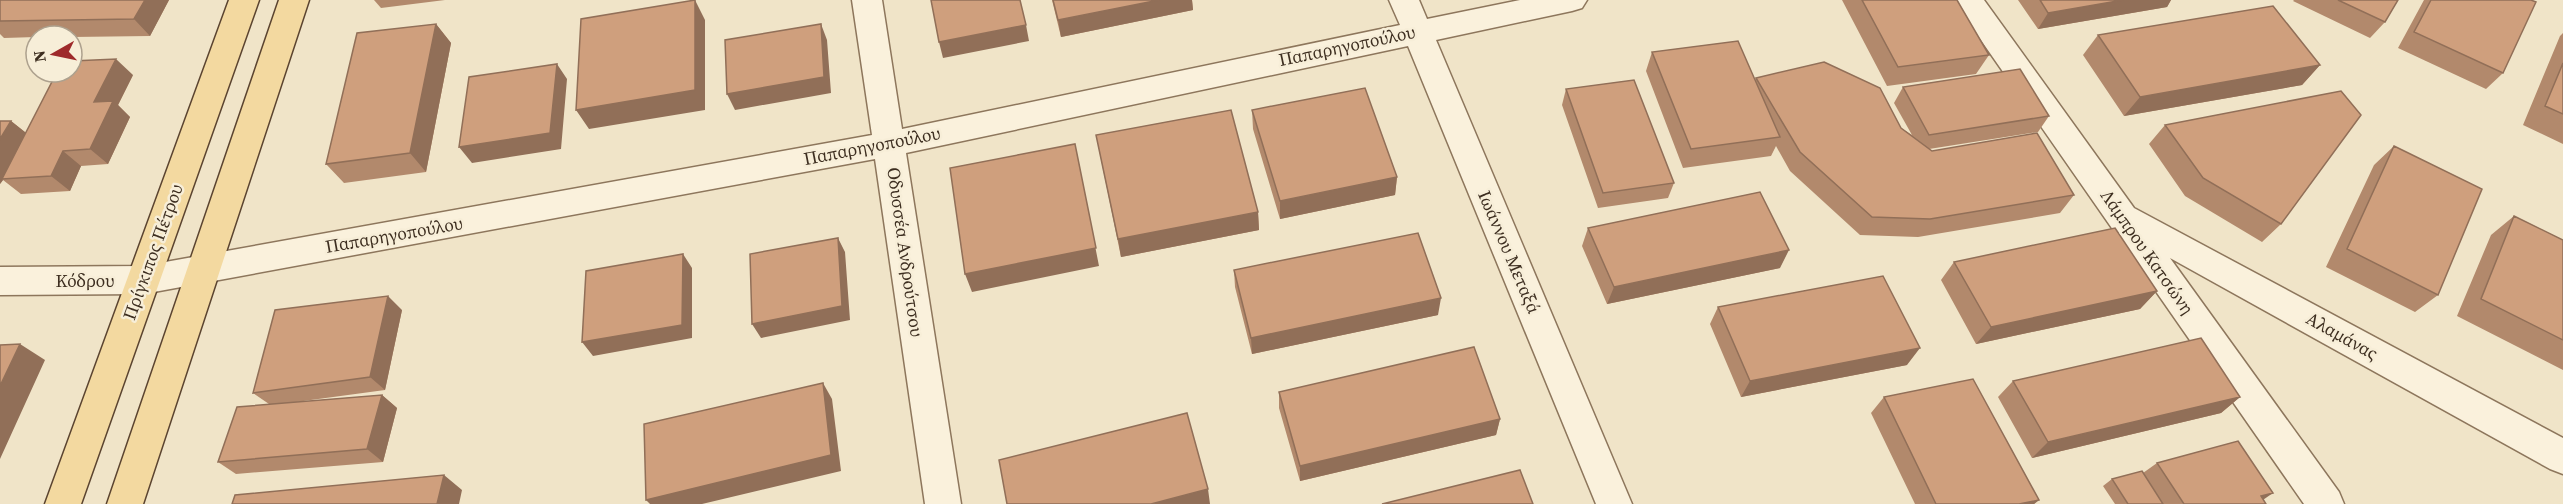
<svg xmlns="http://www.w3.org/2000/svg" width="2563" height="504" font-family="'Source Serif 4',serif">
<rect width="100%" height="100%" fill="#f0e4c8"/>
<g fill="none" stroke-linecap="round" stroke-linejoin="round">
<!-- minor casing -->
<g stroke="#8d765c" stroke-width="3">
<path id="minor" d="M 852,0 L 882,0 L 902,129 L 1400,25 L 1389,0 L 1419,0 L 1427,19 L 1520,0 L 1587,0 L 1582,8 L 1572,11 L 1436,40 L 1632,504 L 1596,504 L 1408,46 L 906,153 L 961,504 L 925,504 L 875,159 L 143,294 L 0,295 L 0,267 L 143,266 L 872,135 Z
M 1953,0 L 1984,0 L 2134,208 L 2563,438 L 2563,474 L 2550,469 L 2170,258 L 2339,492 L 2344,504 L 2304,504 Z"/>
</g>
<!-- major casing -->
<g stroke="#5b4430" stroke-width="3">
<path id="major" d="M 229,0 L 259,0 L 81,504 L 45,504 Z
M 279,0 L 309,0 L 143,504 L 107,504 Z"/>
</g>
<!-- minor -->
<use href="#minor" fill="#faf1dc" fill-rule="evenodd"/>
<!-- major -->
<use href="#major" fill="#f3d9a0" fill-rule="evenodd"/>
</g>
<!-- wall -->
<path fill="#b2896c" d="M 0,0 L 169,0 L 150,36 L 72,37 L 36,36 L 36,37 L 4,38 L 0,34 Z
M 374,0 L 445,0 L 381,8 Z
M 1052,0 L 1192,0 L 1193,10 L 1061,37 Z
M 1842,0 L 1957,0 L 1989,55 L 1976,74 L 1887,86 Z
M 2018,0 L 2171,0 L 2167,7 L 2038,29 Z
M 2294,0 L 2398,0 L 2385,22 L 2370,38 L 2293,1 Z
M 2424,0 L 2531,0 L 2503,73 L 2486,89 L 2398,48 Z
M 436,24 L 451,43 L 426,172 L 344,183 L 326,164 Z
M 2563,33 L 2563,144 L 2523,125 L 2560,36 Z
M 2098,35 L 2320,65 L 2302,85 L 2124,116 L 2083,55 Z
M 1652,52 L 1755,80 L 1756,78 L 1901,128 L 1912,135 L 1894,103 L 1903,87 L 2049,116 L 2038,132 L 1929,149 L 1932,151 L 2074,195 L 2060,213 L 1918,237 L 1860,235 L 1790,171 L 1776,146 L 1771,156 L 1683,168 L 1646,71 Z
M 133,75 L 118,105 L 130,117 L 108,164 L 81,166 L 70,191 L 21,194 L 3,180 L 0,184 L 11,121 L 26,133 Z
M 1566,89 L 1674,183 L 1668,198 L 1598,208 L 1562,105 Z
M 1252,110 L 1397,177 L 1395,195 L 1280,219 L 1253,129 Z
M 2165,125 L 2281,224 L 2262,242 L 2185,196 L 2149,144 Z
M 1096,135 L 1258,212 L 1259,230 L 1121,257 Z
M 2394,146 L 2438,295 L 2415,312 L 2326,267 L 2374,165 Z
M 2514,216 L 2563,240 L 2563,370 L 2457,316 L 2491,235 Z
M 1588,228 L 1780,268 L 1607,304 L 1582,246 Z
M 1954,262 L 2157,291 L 2140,309 L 1976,344 L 1941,280 Z
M 1234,270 L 1438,315 L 1252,354 L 1235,287 Z
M 1718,307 L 1907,365 L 1741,397 L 1710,324 Z
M 402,310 L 385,390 L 296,402 L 382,395 L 397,408 L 383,462 L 236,474 L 218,462 L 269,404 L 253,393 Z
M 2013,381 L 2240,397 L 2221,413 L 2032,458 L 1998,397 Z
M 1279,392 L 1500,419 L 1496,435 L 1300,481 L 1279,408 Z
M 1884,397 L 2039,500 L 2034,504 L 1915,504 L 1871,413 Z
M 2157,463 L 2263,500 L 2266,504 L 2115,504 L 2103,486 L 2112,479 L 2143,473 Z"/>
<!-- shaded-wall -->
<path fill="#916f58" d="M 145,0 L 169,0 L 150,36 L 134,19 Z
M 695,0 L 705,20 L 705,110 L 589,129 L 576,110 Z
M 1159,0 L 1192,0 L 1193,10 L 1061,37 L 1058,20 Z
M 2123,0 L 2171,0 L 2167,7 L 2038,29 L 2048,13 Z
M 436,24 L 451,43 L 426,172 L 410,153 Z
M 821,24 L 827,40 L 831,93 L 735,110 L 727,94 Z
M 1026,25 L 1029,41 L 943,58 L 939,42 Z
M 116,59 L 133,75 L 118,105 L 130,117 L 108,164 L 90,149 L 94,102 Z
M 557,64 L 567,79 L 561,149 L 472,163 L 459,147 Z
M 2320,65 L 2302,85 L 2124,116 L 2140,97 Z
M 11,121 L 30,136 L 2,179 L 3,180 L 0,184 L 0,139 Z
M 1075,144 L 1099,266 L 972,292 L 965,274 Z
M 63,151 L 81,166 L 70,191 L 51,176 Z
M 1397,177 L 1395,195 L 1280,219 L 1280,201 Z
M 1258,212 L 1259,230 L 1121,257 L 1118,239 Z
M 838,238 L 845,252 L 850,320 L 761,338 L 752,324 Z
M 1789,250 L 1780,268 L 1607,304 L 1614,287 Z
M 683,254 L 692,268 L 692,338 L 593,356 L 582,342 Z
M 2157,291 L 2140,309 L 1976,344 L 1991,327 Z
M 388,296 L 402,310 L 385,390 L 370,377 Z
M 1441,298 L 1438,315 L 1252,354 L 1251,338 Z
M 20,344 L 45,360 L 0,459 L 0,386 Z
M 1920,348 L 1907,365 L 1741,397 L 1750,381 Z
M 823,383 L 832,399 L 841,471 L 702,504 L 650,504 L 646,500 Z
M 382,395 L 397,408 L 383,462 L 367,449 Z
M 2240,397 L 2221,413 L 2032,458 L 2048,442 Z
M 1500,419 L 1496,435 L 1300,481 L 1300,466 Z
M 444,475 L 462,490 L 459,504 L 437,504 Z
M 1208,489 L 1210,504 L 1151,504 Z
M 2273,493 L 2257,504 L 2261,496 Z
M 2039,500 L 2034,504 L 2019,504 Z"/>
<!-- building -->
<path fill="#cf9f7d" stroke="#916f58" stroke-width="1.5" d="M 0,0 L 145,0 L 134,19 L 0,21 Z
M 695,0 L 695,90 L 576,110 L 581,19 Z
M 931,0 L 1020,0 L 1026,25 L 939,42 Z
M 1053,0 L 1159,0 L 1058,20 Z
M 1862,0 L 1957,0 L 1989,55 L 1898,67 Z
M 2040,0 L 2123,0 L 2048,13 Z
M 2338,0 L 2398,0 L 2385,22 Z
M 2431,0 L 2531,0 L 2536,2 L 2503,73 L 2414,32 Z
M 2273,6 L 2320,65 L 2140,97 L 2098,35 Z
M 436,24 L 410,153 L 326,164 L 357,33 Z
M 821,24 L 824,77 L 727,94 L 725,40 Z
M 1738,41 L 1780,137 L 1691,149 L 1652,52 Z
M 116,59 L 94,102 L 113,101 L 90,149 L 63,151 L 51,176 L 2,179 L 57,72 L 72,72 L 72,61 Z
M 1824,62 L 1880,88 L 1901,128 L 1932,151 L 2037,133 L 2074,195 L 1930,219 L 1872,217 L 1800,152 L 1756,78 Z
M 2563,63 L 2563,114 L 2545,106 Z
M 557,64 L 550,133 L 459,147 L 469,77 Z
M 2020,69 L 2049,116 L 1929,135 L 1903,87 Z
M 1634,80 L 1674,183 L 1603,193 L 1566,89 Z
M 1365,88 L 1397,177 L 1280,201 L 1252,110 Z
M 2341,91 L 2361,115 L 2281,224 L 2203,178 L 2165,125 Z
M 1231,110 L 1258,212 L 1118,239 L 1096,135 Z
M 0,121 L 11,121 L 0,139 Z
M 1075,144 L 1096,248 L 965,274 L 950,168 Z
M 2394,146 L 2482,189 L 2438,295 L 2347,249 Z
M 1760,192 L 1789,250 L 1614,287 L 1588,228 Z
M 2514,216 L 2563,240 L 2563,340 L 2481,299 Z
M 2115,228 L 2157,291 L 1991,327 L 1954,262 Z
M 1418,233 L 1441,298 L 1251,338 L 1234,270 Z
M 838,238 L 842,306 L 752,324 L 750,254 Z
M 683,254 L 682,325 L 582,342 L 586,271 Z
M 1883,276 L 1920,348 L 1750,381 L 1718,307 Z
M 388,296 L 370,377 L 253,393 L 275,310 Z
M 2201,338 L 2240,397 L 2048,442 L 2013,381 Z
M 20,344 L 0,386 L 0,345 Z
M 1474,347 L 1500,419 L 1300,466 L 1279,392 Z
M 1973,379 L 2039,500 L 2019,504 L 1936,504 L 1884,397 Z
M 823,383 L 831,455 L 646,500 L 644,424 Z
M 382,395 L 367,449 L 218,462 L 237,407 Z
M 1187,413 L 1208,489 L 1151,504 L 1007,504 L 999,460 Z
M 2238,441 L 2273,493 L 2261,496 L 2266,504 L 2184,504 L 2157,463 Z
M 1520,470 L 1533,504 L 1382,504 Z
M 2142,471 L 2163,504 L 2128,504 L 2112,479 Z
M 444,475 L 437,504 L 232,504 L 235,495 Z"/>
<g text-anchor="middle" stroke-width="5" stroke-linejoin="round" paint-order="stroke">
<!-- street labels -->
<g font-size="18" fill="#3d2e20" stroke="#f7eed8">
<text transform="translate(1347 46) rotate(-12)" y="6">Παπαρηγοπούλου</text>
<text transform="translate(872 146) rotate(-11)" y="6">Παπαρηγοπούλου</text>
<text transform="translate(394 235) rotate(-10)" y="6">Παπαρηγοπούλου</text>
<text transform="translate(153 252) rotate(-70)" y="6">Πρίγκιπος Πέτρου</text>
<text transform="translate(905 252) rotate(82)" y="6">Οδυσσέα Ανδρούτσου</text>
<text transform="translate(1509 252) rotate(67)" y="6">Ιωάννου Μεταξά</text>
<text transform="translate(2147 252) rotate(55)" y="6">Λάμπρου Κατσώνη</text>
<text x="85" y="287">Κόδρου</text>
<text transform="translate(2342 336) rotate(29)" y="6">Αλαμάνας</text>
</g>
</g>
<!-- north arrow -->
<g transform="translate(54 54) rotate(261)"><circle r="28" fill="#f7eed8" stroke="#ada18e" stroke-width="1.5"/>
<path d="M0-4.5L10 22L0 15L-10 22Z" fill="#9e2a2b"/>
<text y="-9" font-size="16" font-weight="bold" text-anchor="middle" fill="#3d2e20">N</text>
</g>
</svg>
